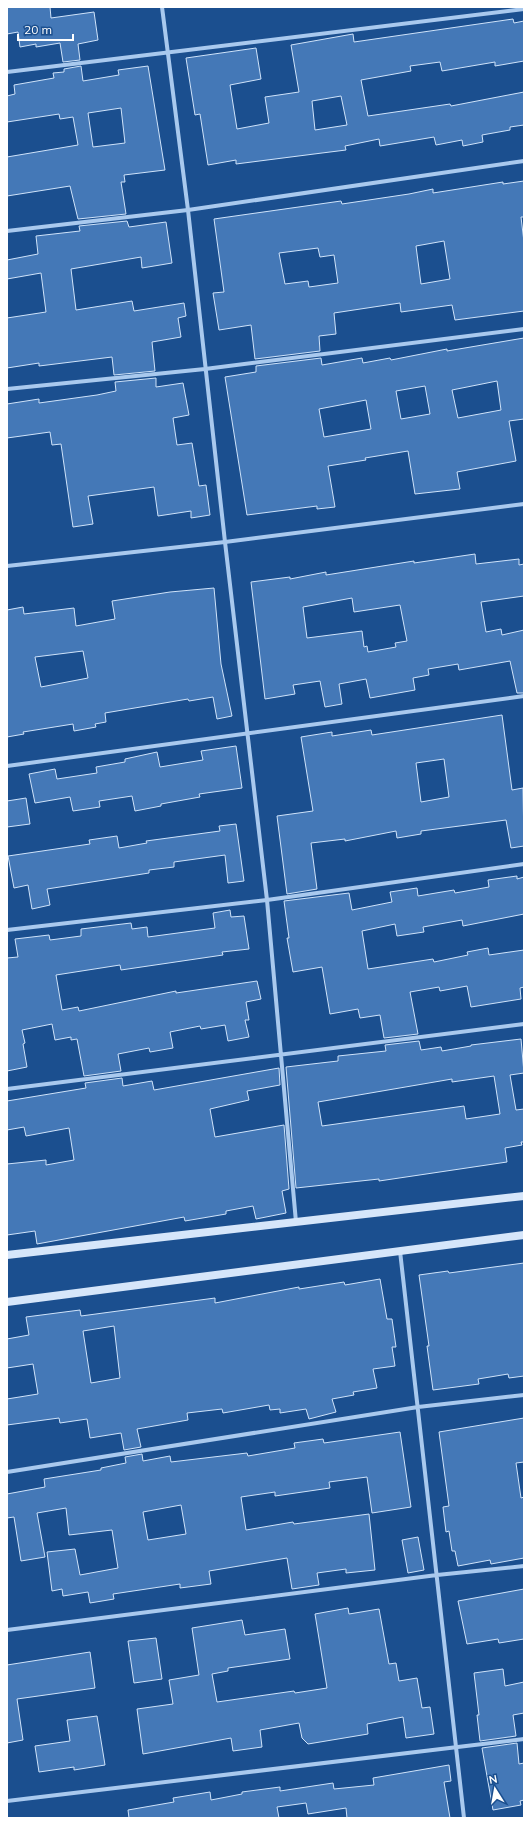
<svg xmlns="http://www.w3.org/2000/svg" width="531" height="1825" font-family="Mulish,sans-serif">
<rect width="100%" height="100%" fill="#1b4f8f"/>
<!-- building -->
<path fill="#4478b7" stroke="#cfe3fa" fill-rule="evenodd" d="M 7,7 L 50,7 L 51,18 L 94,12 L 98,40 L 78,44 L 80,60 L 63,62 L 60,43 L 36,47 L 36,44 L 20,47 L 18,32 L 7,34 Z
M 513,19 L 514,23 L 524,21 L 524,61 L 495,66 L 495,62 L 442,71 L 440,62 L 410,66 L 411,71 L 361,80 L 368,116 L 450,104 L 451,106 L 524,92 L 524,125 L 510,127 L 510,130 L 482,135 L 483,142 L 463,146 L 462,140 L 436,145 L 434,137 L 380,146 L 379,139 L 345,146 L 346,150 L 322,153 L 236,164 L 236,160 L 208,165 L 200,114 L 195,115 L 186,58 L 256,48 L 261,79 L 230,85 L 237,129 L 269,123 L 265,97 L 299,92 L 291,45 L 353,34 L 354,42 ZM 341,96 L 347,125 L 315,130 L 312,101 Z
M 81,66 L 83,81 L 119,75 L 118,70 L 148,66 L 165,170 L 124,175 L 125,182 L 121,182 L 126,214 L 78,219 L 70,186 L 7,196 L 7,157 L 78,145 L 73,117 L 60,119 L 59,114 L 7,122 L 7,96 L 15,94 L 14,85 L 54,78 L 53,73 L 64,72 L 64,69 ZM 121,108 L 125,143 L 93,147 L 88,113 Z
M 524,181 L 524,217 L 521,217 L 524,242 L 524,311 L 455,320 L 452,305 L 401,312 L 400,303 L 334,313 L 336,334 L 319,336 L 320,351 L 255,359 L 251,325 L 219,330 L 213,293 L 224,292 L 214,219 L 341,201 L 342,204 L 409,194 L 433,189 L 433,193 L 503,182 L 503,184 ZM 444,241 L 450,279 L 421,284 L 416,246 ZM 318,248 L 320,257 L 334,255 L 338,283 L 309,287 L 308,281 L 285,284 L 279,253 Z
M 127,221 L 129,227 L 166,222 L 172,263 L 142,268 L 141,257 L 71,269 L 76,310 L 132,301 L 134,311 L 184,303 L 186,316 L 178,318 L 181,337 L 152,342 L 155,371 L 114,375 L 112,357 L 39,366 L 39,363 L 7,368 L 7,318 L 46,312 L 41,273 L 7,279 L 7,260 L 38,254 L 36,236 L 80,231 L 79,226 Z
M 524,338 L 524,419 L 509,421 L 516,461 L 457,472 L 460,489 L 415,494 L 408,451 L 365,458 L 366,460 L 328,466 L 335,507 L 317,509 L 317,506 L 247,515 L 225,377 L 256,372 L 256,366 L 321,358 L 322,365 L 362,358 L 363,363 L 390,358 L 391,360 L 447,349 L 447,351 ZM 497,381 L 501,410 L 458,418 L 452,390 ZM 425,386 L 430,414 L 401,419 L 396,391 ZM 366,400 L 371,429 L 324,437 L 319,409 Z
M 156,378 L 156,387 L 183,383 L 189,415 L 173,418 L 177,445 L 192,443 L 199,486 L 206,485 L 210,515 L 191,518 L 191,511 L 158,516 L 154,487 L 88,496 L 93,524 L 73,527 L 61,444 L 52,445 L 50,432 L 7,438 L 7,404 L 39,399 L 39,403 L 97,395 L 116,391 L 115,382 Z
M 475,554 L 476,564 L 519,559 L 519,565 L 524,564 L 524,596 L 481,602 L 486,632 L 501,629 L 502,635 L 524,630 L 524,693 L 517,693 L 510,661 L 459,670 L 458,664 L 428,669 L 429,675 L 413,678 L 415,690 L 370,698 L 366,679 L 339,684 L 342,704 L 325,707 L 320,681 L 293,685 L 295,694 L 265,699 L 251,582 L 290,577 L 290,579 L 326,572 L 326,575 L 414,561 L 414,563 ZM 352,598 L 354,612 L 400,605 L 407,641 L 395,643 L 396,647 L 368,652 L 367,646 L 364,647 L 362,631 L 307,638 L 303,607 Z
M 214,588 L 221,664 L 232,716 L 217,719 L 213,697 L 189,701 L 188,699 L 105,713 L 106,722 L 95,724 L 96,727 L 74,731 L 73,724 L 23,732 L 24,734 L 7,737 L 7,610 L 23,607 L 24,614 L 74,608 L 76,626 L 115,619 L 112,601 L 170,592 ZM 83,651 L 88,678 L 41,687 L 35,657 Z
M 502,715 L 512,790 L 523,788 L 524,846 L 511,848 L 506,820 L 421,831 L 421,834 L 397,838 L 396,831 L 345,841 L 345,839 L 311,843 L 317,889 L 287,894 L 277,816 L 313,811 L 301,737 L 332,732 L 332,736 L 371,730 L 372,735 ZM 444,759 L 449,797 L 421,802 L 416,763 Z
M 236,746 L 242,788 L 199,794 L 200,797 L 161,804 L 161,806 L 135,811 L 132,796 L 99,801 L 100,807 L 73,811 L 70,797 L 35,803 L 29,774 L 55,769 L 57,779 L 97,773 L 96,767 L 125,762 L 125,759 L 157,752 L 160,767 L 203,760 L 201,751 Z
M 26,798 L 30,824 L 7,827 L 7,801 Z
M 236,824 L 244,881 L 228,883 L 225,855 L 174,862 L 174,867 L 149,870 L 149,873 L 47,889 L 50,905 L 32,909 L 28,885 L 14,888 L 8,856 L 90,844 L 89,840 L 117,836 L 119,848 L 147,843 L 146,841 L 220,831 L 219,826 Z
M 517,876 L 517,879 L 524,877 L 524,914 L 463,926 L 462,920 L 423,927 L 424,932 L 397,936 L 395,924 L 362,931 L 368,969 L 433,959 L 434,962 L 468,955 L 467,952 L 488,948 L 489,955 L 524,950 L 524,987 L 520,988 L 521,999 L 471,1007 L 467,986 L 440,991 L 439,987 L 410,992 L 418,1034 L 384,1038 L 380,1015 L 360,1018 L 358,1009 L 330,1014 L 322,967 L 293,972 L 287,938 L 289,938 L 284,901 L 349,893 L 352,910 L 392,902 L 390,892 L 417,888 L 418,896 L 454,890 L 455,893 L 489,887 L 488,880 Z
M 230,910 L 231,917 L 244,916 L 249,949 L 222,952 L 223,955 L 121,970 L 120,965 L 56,975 L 62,1010 L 78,1007 L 79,1011 L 176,991 L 176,993 L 257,981 L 261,999 L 246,1002 L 249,1020 L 245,1020 L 249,1037 L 228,1041 L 225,1025 L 201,1029 L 200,1026 L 170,1032 L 173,1048 L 150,1052 L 149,1048 L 118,1054 L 121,1071 L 84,1076 L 77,1039 L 71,1040 L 71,1037 L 55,1040 L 52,1024 L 22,1030 L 25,1043 L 23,1044 L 27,1067 L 7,1071 L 7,958 L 18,957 L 15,939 L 49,935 L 50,940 L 81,936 L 81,929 L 131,923 L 132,929 L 147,927 L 148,937 L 215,928 L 213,913 Z
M 521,1039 L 524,1073 L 510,1075 L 516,1110 L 524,1109 L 524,1142 L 521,1142 L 522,1145 L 505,1148 L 507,1162 L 379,1181 L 379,1179 L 296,1188 L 286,1067 L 338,1061 L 338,1056 L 386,1051 L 385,1045 L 419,1041 L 421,1050 L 441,1047 L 442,1051 L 471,1046 L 471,1045 ZM 494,1076 L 500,1114 L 466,1119 L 464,1106 L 322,1126 L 318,1102 L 452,1079 L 452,1082 Z
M 279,1068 L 280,1085 L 247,1091 L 249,1100 L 210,1109 L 215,1137 L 284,1125 L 289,1189 L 282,1191 L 286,1213 L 256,1219 L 253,1206 L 226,1211 L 226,1214 L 185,1221 L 184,1217 L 37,1244 L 35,1231 L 7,1235 L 7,1164 L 46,1160 L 46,1165 L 74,1160 L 69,1128 L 26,1136 L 24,1127 L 7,1130 L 7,1101 L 86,1088 L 85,1083 L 122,1078 L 123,1086 L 152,1081 L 154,1090 Z
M 524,1263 L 524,1376 L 509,1378 L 508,1374 L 478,1379 L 479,1384 L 433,1390 L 427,1346 L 429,1346 L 419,1275 L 448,1271 L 449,1273 Z
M 380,1279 L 387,1319 L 392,1319 L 396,1347 L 392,1347 L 395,1366 L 373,1369 L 377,1388 L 353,1392 L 354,1395 L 332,1399 L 336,1412 L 309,1419 L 306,1409 L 280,1413 L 280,1409 L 270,1410 L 269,1405 L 223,1413 L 222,1409 L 187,1413 L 188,1420 L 137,1429 L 141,1447 L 124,1450 L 121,1433 L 90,1438 L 87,1419 L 60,1423 L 59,1418 L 7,1425 L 7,1399 L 38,1394 L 33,1364 L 7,1368 L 7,1339 L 29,1335 L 26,1317 L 80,1310 L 81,1316 L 215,1298 L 215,1303 L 299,1287 L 299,1289 L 344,1282 L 345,1285 ZM 114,1326 L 120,1378 L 91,1383 L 83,1331 Z
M 524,1418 L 524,1462 L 516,1463 L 521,1498 L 524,1497 L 524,1558 L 491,1564 L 490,1560 L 458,1566 L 455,1551 L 452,1551 L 449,1531 L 446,1532 L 443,1507 L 449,1506 L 439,1432 Z
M 400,1432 L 411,1507 L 372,1513 L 367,1477 L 329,1482 L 330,1488 L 275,1496 L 275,1492 L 241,1497 L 246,1530 L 293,1522 L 294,1524 L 369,1514 L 375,1570 L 346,1573 L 346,1569 L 317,1573 L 319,1585 L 292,1589 L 287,1558 L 209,1571 L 211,1584 L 180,1588 L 180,1584 L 113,1594 L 114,1599 L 90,1603 L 88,1592 L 63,1596 L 62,1589 L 52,1591 L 47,1552 L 75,1549 L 80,1575 L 118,1568 L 112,1530 L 69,1535 L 66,1508 L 37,1513 L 45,1557 L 21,1561 L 14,1517 L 7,1518 L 7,1494 L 45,1487 L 44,1479 L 101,1470 L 101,1468 L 126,1463 L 125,1457 L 142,1454 L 143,1461 L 170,1456 L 171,1462 L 247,1453 L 248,1456 L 295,1448 L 294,1443 L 323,1439 L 324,1443 ZM 181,1505 L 186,1534 L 148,1540 L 143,1512 Z
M 418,1537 L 424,1570 L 408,1573 L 402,1540 Z
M 524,1589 L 524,1639 L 499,1643 L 498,1639 L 467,1644 L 458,1601 Z
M 348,1608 L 349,1614 L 379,1609 L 389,1664 L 396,1663 L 399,1681 L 417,1678 L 422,1708 L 430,1707 L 434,1734 L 406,1738 L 403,1717 L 367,1724 L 368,1734 L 308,1744 L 302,1738 L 299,1723 L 260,1730 L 262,1747 L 233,1751 L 231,1738 L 143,1754 L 137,1709 L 173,1704 L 169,1680 L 199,1675 L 192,1628 L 242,1620 L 245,1635 L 285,1629 L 290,1659 L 228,1668 L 228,1671 L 212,1674 L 217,1702 L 294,1691 L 295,1693 L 327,1688 L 315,1614 Z
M 156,1638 L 162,1679 L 134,1683 L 128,1641 Z
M 90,1652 L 95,1688 L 17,1699 L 23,1740 L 7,1743 L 7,1665 Z
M 503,1669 L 505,1686 L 524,1682 L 524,1713 L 513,1715 L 516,1736 L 480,1741 L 477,1715 L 479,1715 L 474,1673 Z
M 97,1716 L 105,1765 L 74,1770 L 74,1767 L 39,1772 L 35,1746 L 70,1741 L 67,1720 Z
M 517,1743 L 519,1764 L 524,1763 L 524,1800 L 520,1801 L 521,1805 L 493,1810 L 482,1748 Z
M 449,1765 L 451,1781 L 444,1782 L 450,1818 L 347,1818 L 346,1808 L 308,1814 L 306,1803 L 277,1807 L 279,1818 L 129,1818 L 128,1810 L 174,1802 L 173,1798 L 210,1792 L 211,1800 L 242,1794 L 242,1792 L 280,1787 L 280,1791 L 333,1783 L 334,1789 L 374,1785 L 373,1778 Z"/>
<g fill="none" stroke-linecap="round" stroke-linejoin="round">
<!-- minor -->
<path stroke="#a9c9ee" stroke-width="4" d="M 162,7 L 188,210 L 225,542 L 267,900 L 296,1222
M 7,72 L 524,9
M 7,231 L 188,210 L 524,161
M 7,389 L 205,369 L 524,329
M 7,566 L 225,542 L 524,504
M 7,766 L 524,696
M 7,930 L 267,900 L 524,864
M 7,1089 L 524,1024
M 400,1251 L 464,1818
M 7,1472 L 418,1407 L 524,1395
M 7,1630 L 437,1575 L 524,1566
M 7,1801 L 524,1739"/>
<!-- secondary -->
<path stroke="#d6e6fa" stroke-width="8" d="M 7,1255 L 524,1196
M 7,1302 L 524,1235"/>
</g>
<!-- border -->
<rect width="531" height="1825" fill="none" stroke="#ffffff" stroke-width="16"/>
<!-- north arrow -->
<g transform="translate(495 1789) rotate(349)" stroke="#1b4f8f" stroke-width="3" paint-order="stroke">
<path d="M0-3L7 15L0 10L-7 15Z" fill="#ffffff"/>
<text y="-6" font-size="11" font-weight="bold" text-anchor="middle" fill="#ffffff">N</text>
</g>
<!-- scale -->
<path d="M18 34v6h55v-6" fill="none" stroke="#ffffff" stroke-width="2"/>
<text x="24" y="34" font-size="12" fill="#ffffff" stroke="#1b4f8f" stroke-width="3" paint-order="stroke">20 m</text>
</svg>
